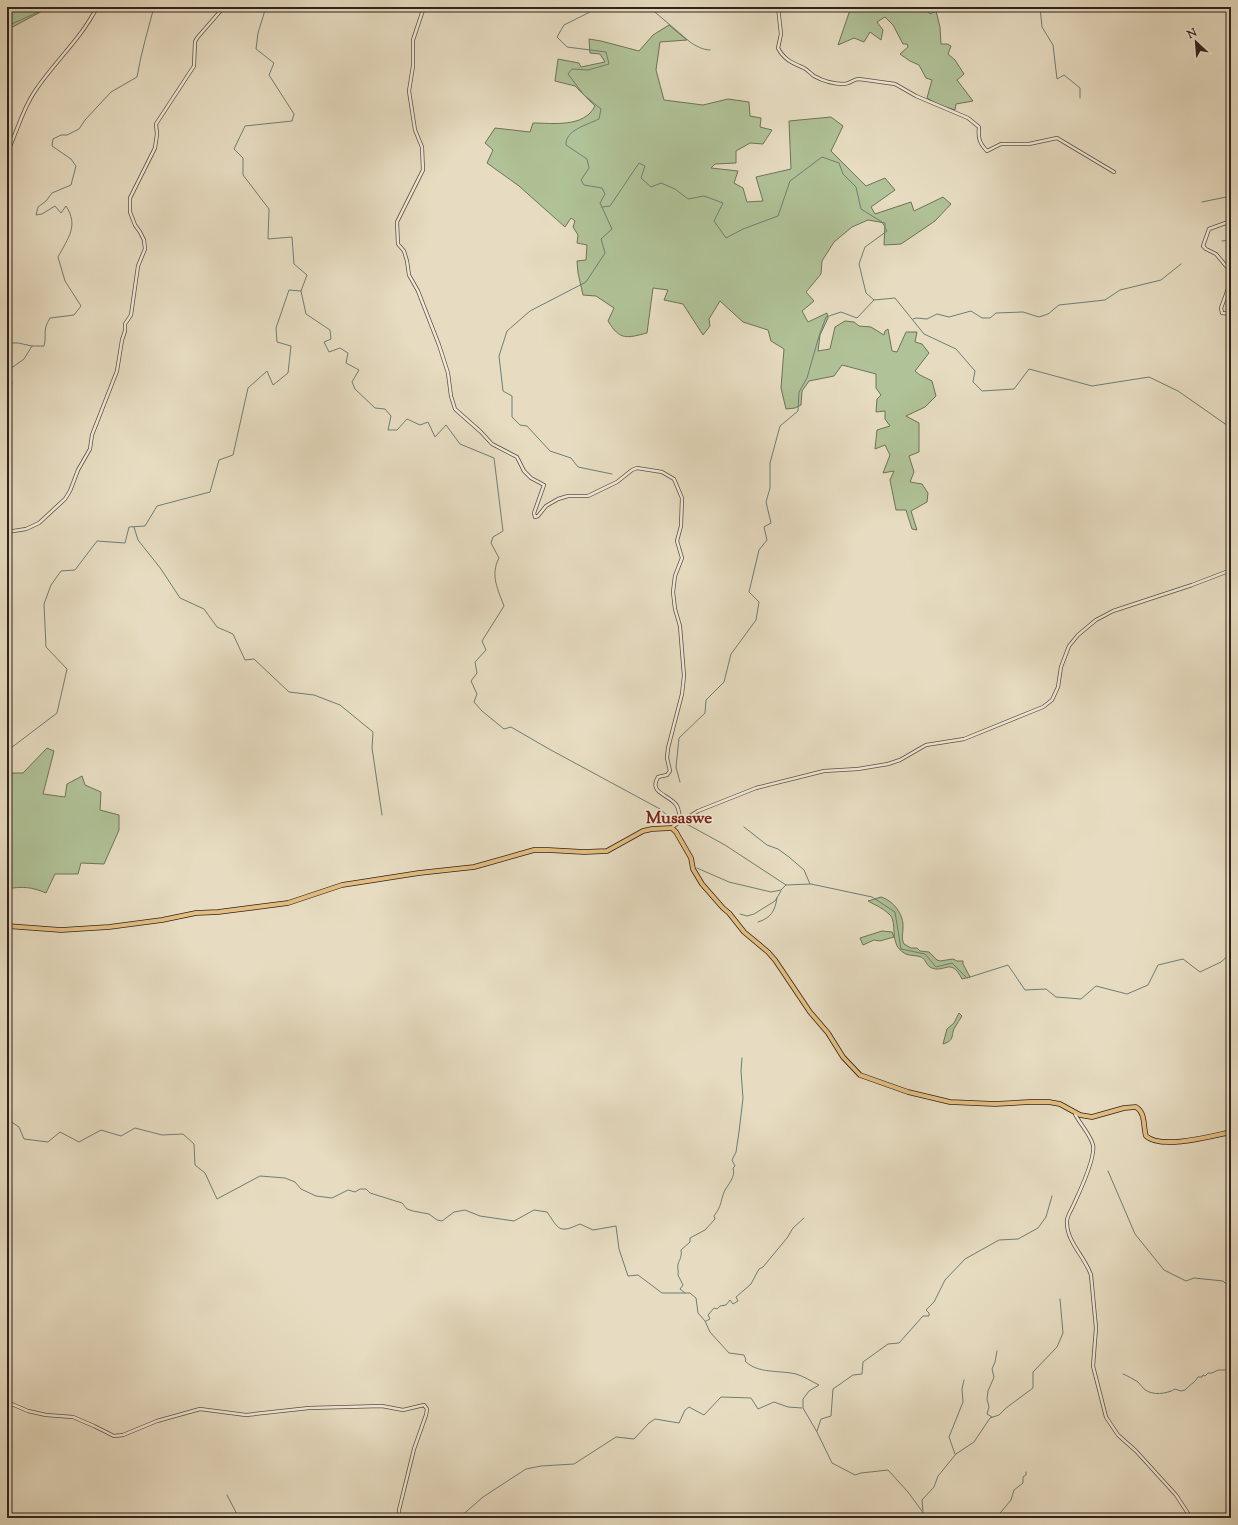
<svg xmlns="http://www.w3.org/2000/svg" width="1238" height="1525" font-family="'Sorts Mill Goudy',serif">
<rect width="100%" height="100%" fill="#e7dcc1"/>
<filter id="stains"><feTurbulence type="fractalNoise" baseFrequency=".005" numOctaves="4"/><feColorMatrix values="0 0 0 0 .2 0 0 0 0 .09 0 0 0 0 .02 0 0 0 .5 -.17"/></filter>
<radialGradient id="worn" r=".72"><stop offset=".6" stop-color="#630" stop-opacity="0"/><stop offset="1" stop-color="#630" stop-opacity=".3"/></radialGradient>
<!-- green -->
<path fill="#b0c297" stroke="#6f725a" d="M 7,7 L 45,7 L 46,9 L 7,30 Z
M 851,7 L 926,7 L 925,8 L 930,14 L 936,11 L 940,27 L 941,44 L 947,44 L 951,46 L 948,54 L 955,60 L 964,74 L 957,80 L 973,101 L 956,104 L 955,110 L 939,105 L 927,98 L 932,80 L 926,78 L 919,65 L 910,61 L 900,54 L 908,47 L 907,44 L 903,44 L 893,25 L 885,17 L 877,22 L 883,30 L 881,40 L 870,32 L 864,42 L 854,38 L 838,45 Z
M 669,25 L 687,40 L 660,42 L 656,70 L 664,100 L 703,105 L 728,99 L 749,102 L 750,116 L 761,118 L 760,127 L 772,130 L 763,144 L 750,143 L 736,151 L 736,163 L 715,164 L 711,168 L 738,171 L 734,183 L 743,188 L 747,202 L 763,201 L 756,177 L 791,169 L 789,121 L 831,117 L 843,126 L 831,151 L 866,186 L 885,178 L 895,190 L 871,207 L 875,214 L 911,202 L 914,211 L 943,197 L 951,204 L 935,221 L 901,244 L 884,245 L 885,223 L 868,220 L 852,227 L 834,242 L 822,261 L 821,274 L 806,292 L 814,301 L 802,311 L 808,322 L 827,313 L 828,318 L 820,335 L 818,351 L 830,349 L 835,327 L 845,321 L 854,322 L 859,326 L 871,327 L 884,335 L 885,331 L 888,329 L 892,351 L 897,352 L 906,332 L 917,332 L 915,342 L 922,344 L 929,353 L 915,371 L 920,375 L 932,381 L 936,396 L 925,407 L 906,416 L 919,423 L 919,452 L 909,456 L 914,472 L 910,482 L 922,484 L 928,493 L 927,502 L 911,511 L 917,530 L 912,529 L 906,510 L 896,510 L 890,480 L 894,471 L 883,473 L 890,455 L 885,445 L 875,449 L 877,430 L 890,426 L 885,419 L 885,411 L 876,412 L 877,399 L 881,395 L 876,388 L 876,374 L 842,365 L 834,376 L 809,381 L 802,391 L 801,405 L 795,408 L 786,409 L 781,388 L 784,349 L 771,341 L 768,330 L 743,322 L 720,301 L 709,319 L 710,326 L 703,335 L 683,304 L 664,300 L 668,290 L 653,288 L 647,333 C 627,338 620,341 608,321 L 614,308 L 596,296 L 583,295 L 578,273 L 577,261 L 586,260 L 587,245 L 577,243 L 578,235 L 573,227 L 575,221 L 571,218 L 565,227 L 519,186 L 487,163 L 493,150 L 485,143 L 495,128 L 530,132 L 533,123 C 553,123 584,128 595,106 L 575,86 L 555,81 L 558,59 L 579,63 L 581,67 L 605,62 L 600,54 L 590,53 L 589,39 L 601,41 L 639,51 L 653,35 Z
M 47,748 L 54,751 L 43,794 L 65,797 L 67,784 L 82,776 L 85,785 L 101,792 L 100,810 L 119,815 L 119,830 L 104,864 L 81,863 L 78,874 L 55,874 L 46,893 C 32,887 22,886 7,889 L 7,773 L 23,773 Z
M 881,897 C 894,901 904,915 903,928 C 903,934 901,938 904,944 L 911,948 L 917,948 L 920,951 L 929,952 L 937,960 L 940,961 L 953,959 L 957,961 L 963,961 L 963,964 L 970,977 L 962,979 C 951,957 945,973 932,968 C 926,966 926,959 921,957 C 916,955 910,956 906,954 C 887,945 899,922 889,914 C 883,908 875,905 868,901 Z
M 882,931 L 892,932 L 894,937 L 880,941 L 874,940 L 863,945 L 860,938 Z
M 959,1013 L 962,1016 C 960,1020 957,1023 955,1027 C 950,1035 956,1040 943,1044 L 947,1029 L 954,1023 Z"/>
<g fill="none" stroke-linecap="round" stroke-linejoin="round">
<!-- stream -->
<path stroke="#6d7e77" stroke-width="1" d="M 600,7 L 564,25 L 557,37 L 567,47 L 606,52 L 609,64 L 588,70 L 572,69 L 568,74 L 584,95 L 601,109 L 599,119 C 587,125 565,130 566,145 L 587,159 L 589,168 L 581,180 L 584,185 L 602,188 L 605,194 L 600,203 L 612,229 L 601,239 L 605,253 L 586,282 L 530,311 L 507,331 L 499,356 L 503,391 L 512,396 L 512,417 L 520,425 L 527,426 L 550,451 L 571,458 L 578,467 L 612,474
M 649,7 L 690,42 C 696,46 703,50 710,50
M 1040,7 L 1042,27 L 1053,45 L 1057,79 L 1064,75 L 1080,88 L 1080,98
M 789,10 L 790,7
M 7,26 L 43,10 L 43,7
M 1202,202 L 1231,196
M 602,207 L 610,206 L 639,163 L 645,166 L 641,178 L 651,187 L 661,183 L 675,189 L 688,199 L 704,196 L 723,203 L 714,221 L 726,238 L 743,229 L 778,216 L 790,181 L 822,157 L 839,163 L 843,174 L 856,187 L 861,209 L 882,222 L 887,231 L 865,247 L 859,264 L 866,293 L 874,300 L 895,298 L 924,334 L 956,349 L 975,371 L 973,382 L 982,391 L 1014,389 L 1029,369 L 1092,386 L 1149,377 L 1178,391 L 1231,428
M 1222,241 L 1231,240
M 301,291 L 306,314 L 330,330 L 331,339 L 324,342 L 329,352 L 340,348 L 348,353 L 346,363 L 359,370 L 352,382 L 355,389 L 375,408 L 385,409 L 391,416 L 388,430 L 397,430 L 407,419 L 420,425 L 428,422 L 435,437 L 446,425 L 460,444 L 494,458 L 503,531 L 493,537 L 491,543 L 499,558 C 490,575 498,590 504,606 L 482,641 L 486,650 L 475,662 L 477,673 L 471,681 L 477,694 L 474,702 L 482,711 L 504,729 L 511,727 L 549,749 L 660,809 L 676,823
M 913,319 L 916,318 L 927,319 L 937,314 L 949,317 L 971,311 L 982,318 L 990,318 L 996,313 L 1023,312 L 1039,317 L 1048,314 L 1059,305 L 1105,300 L 1120,290 L 1161,280 L 1181,264
M 7,343 L 18,343 L 32,346
M 7,396 L 12,384 L 10,369 L 24,359 L 32,346 L 44,346 C 47,333 42,331 50,318 L 74,315 L 81,306 L 65,281 L 58,257 C 68,238 79,226 66,206 L 61,213 L 55,206 L 42,214 L 36,215 L 38,207 L 46,201 L 52,193 L 71,185 L 76,166 L 71,159 L 52,146 L 53,139 L 61,135 L 67,135 L 79,129 L 85,120 L 111,92 L 137,77 C 141,53 148,30 154,7
M 134,527 L 138,540 L 161,569 L 180,598 L 204,609 L 217,627 L 233,634 L 245,660 L 254,659 L 289,692 L 314,695 L 340,705 L 373,732 L 372,748 L 382,815
M 7,751 L 57,713 L 67,669 L 46,647 L 44,604 L 51,585 L 61,571 L 75,570 L 97,541 L 125,543 L 129,527 L 145,526 L 157,506 L 210,492 L 219,460 L 233,455 L 248,388 L 267,371 L 273,385 L 288,373 L 291,346 L 277,342 L 276,328 L 289,290 L 301,291 L 307,275 L 294,264 L 292,237 L 268,239 L 269,209 L 243,175 L 243,158 L 234,149 L 245,126 L 292,121 L 294,114 L 269,75 L 274,63 L 256,49 L 258,33 L 266,7
M 680,782 L 676,767 L 679,738 L 705,713 L 706,700 L 724,682 L 731,654 L 756,620 L 759,602 L 749,592 L 759,550 L 767,540 L 764,527 L 771,523 L 766,502 L 770,488 L 770,463 L 780,426 L 798,411 L 799,392 L 807,378 L 819,336 L 826,317 L 841,312 L 857,318 L 874,300
M 683,822 L 725,845 L 786,885 L 811,884 L 872,897 L 895,912 L 901,949 L 925,954 L 936,967 L 952,963 L 967,978 L 1008,965 L 1025,990 L 1046,989 L 1056,997 L 1081,999 L 1096,986 L 1127,994 L 1148,985 L 1158,965 L 1183,959 L 1200,972 L 1221,962 L 1231,953
M 744,827 L 767,845 L 778,849 L 789,857 L 804,870 L 810,884
M 697,868 L 729,882 L 771,892 L 781,890 L 786,885
M 740,914 L 747,916 L 754,914 L 775,901 L 781,891
M 758,922 C 771,918 775,911 777,898
M 7,1119 L 19,1127 L 24,1139 L 48,1142 L 60,1132 L 79,1142 L 101,1130 L 121,1136 L 135,1128 L 162,1135 L 183,1134 L 194,1144 L 195,1165 L 205,1173 L 217,1199 L 260,1176 L 285,1178 L 295,1182 L 301,1189 L 316,1196 L 332,1198 L 348,1190 L 355,1192 L 360,1189 L 366,1189 L 370,1193 L 402,1203 L 407,1209 L 413,1211 L 429,1214 L 437,1220 L 442,1221 L 454,1212 L 465,1210 L 480,1216 L 514,1221 L 534,1210 L 547,1212 C 559,1229 558,1234 580,1224 L 593,1230 L 616,1226 L 619,1249 L 628,1276 L 638,1275 L 662,1293 L 690,1293 L 696,1298 L 698,1313 L 705,1321 L 710,1332 L 729,1353 L 744,1355 L 746,1360 L 745,1361 C 758,1374 779,1370 796,1374 C 803,1376 811,1381 819,1385 L 809,1391 L 803,1399 L 803,1408 L 817,1432 L 832,1463 L 855,1475 L 861,1473 L 888,1470 L 908,1492 L 927,1518
M 1108,1171 L 1135,1234 L 1164,1270 L 1186,1281 L 1194,1278 L 1223,1281 L 1231,1289
M 685,1293 L 680,1289 L 683,1285 L 678,1275 C 679,1271 677,1268 678,1264 C 680,1259 682,1256 681,1250 L 690,1242 L 690,1238 L 705,1230 L 715,1219 L 714,1216 C 722,1205 720,1203 724,1192 C 728,1184 736,1177 733,1168 L 735,1166 L 732,1160 L 736,1152 L 739,1132 L 743,1098 L 741,1071 L 742,1058
M 706,1321 L 710,1319 L 708,1315 L 714,1308 L 717,1309 L 720,1306 L 726,1305 L 730,1300 L 733,1304 L 738,1301 L 736,1297 L 751,1284 L 759,1269 L 763,1267 L 787,1238 L 793,1228 L 804,1218
M 1123,1374 C 1128,1376 1133,1379 1138,1382 C 1140,1384 1142,1387 1144,1389 C 1152,1396 1167,1394 1175,1389 L 1181,1391 L 1185,1390 C 1189,1385 1195,1383 1198,1377 L 1202,1377 L 1203,1375 L 1205,1376 L 1208,1373 L 1212,1373 L 1218,1370 L 1231,1370
M 992,1417 L 987,1414 L 989,1407 L 987,1399 L 988,1391 L 994,1377 L 992,1369 L 995,1362 L 997,1351
M 817,1431 L 821,1419 L 831,1416 L 833,1389 L 853,1375 L 862,1374 L 863,1362 L 888,1344 L 899,1343 L 923,1316 L 929,1316 L 929,1313 L 926,1310 L 934,1302 L 945,1280 L 965,1259 L 999,1240 L 1018,1239 L 1038,1228 L 1046,1217 L 1052,1196
M 955,1454 L 949,1437 L 963,1402 L 962,1389 L 964,1380
M 227,1495 L 239,1518
M 923,1511 L 922,1500 L 934,1487 L 938,1476 L 956,1454 L 974,1442 L 990,1418 L 999,1415 L 1006,1408 L 1033,1388 L 1033,1372 L 1057,1347 L 1063,1333 L 1060,1299
M 459,1518 L 483,1497 L 526,1469 L 541,1466 L 574,1464 L 616,1437 L 634,1439 L 649,1423 L 655,1419 L 679,1423 L 685,1410 L 689,1407 L 704,1415 L 721,1397 L 751,1398 L 758,1409 L 774,1402 L 788,1407 L 802,1408
M 996,1518 L 1011,1500 L 1014,1490 L 1023,1483 L 1023,1477 L 1026,1475 L 1026,1472"/>
<!-- minor casing -->
<g stroke="#5c5045" stroke-width="4">
<path id="minor" d="M 424,7 L 413,40 L 413,66 L 409,91 L 415,130 L 422,147 L 423,170 L 397,222 L 398,244 L 404,251 L 407,261 L 409,275 L 418,291 L 439,345 L 448,373 L 451,396 L 455,409 L 481,432 L 492,444 L 517,457 L 524,471 L 531,478 L 544,485 L 534,513 L 535,517 L 538,516 L 546,506 L 558,499 L 568,496 L 588,496 L 617,482 L 632,470 L 637,468 L 662,472 L 674,479 L 682,498 L 681,526 L 677,541 L 682,558 L 675,576 L 673,592 L 675,609 L 680,626 L 684,676 L 682,694 L 668,748 L 667,758 L 670,771 L 667,775 L 658,777 C 648,794 670,794 677,806 C 680,811 678,817 683,821
M 778,7 L 781,34 L 778,48 C 784,60 793,63 804,68 C 808,70 811,74 814,76 C 823,81 834,84 844,84 C 850,84 853,79 859,79 L 895,84 L 916,96 L 968,118 L 979,127 C 978,137 979,143 987,151 L 1001,144 L 1029,144 L 1057,138 L 1114,172
M 7,153 C 17,132 22,110 35,91 C 55,61 81,39 97,7
M 1231,221 L 1209,229 L 1203,246 L 1206,249 L 1216,254 L 1231,272 L 1228,289 L 1221,308 L 1222,313 L 1231,314
M 7,532 L 26,529 L 39,523 L 65,499 L 70,491 L 78,470 L 90,449 L 92,435 L 117,371 L 122,340 L 125,331 L 125,324 L 131,315 L 138,266 L 145,249 L 144,240 L 140,232 L 135,225 L 130,212 L 130,198 L 155,148 L 157,134 L 156,124 L 194,66 L 195,42 L 197,38 L 224,7
M 672,827 L 698,811 L 756,788 L 824,771 L 858,769 L 888,764 L 900,760 L 926,745 L 964,739 L 1043,707 L 1052,700 L 1058,687 L 1061,667 L 1069,646 L 1078,635 L 1096,620 L 1113,611 L 1192,585 L 1231,570
M 1075,1114 C 1080,1124 1090,1134 1093,1145 C 1096,1158 1079,1193 1073,1206 C 1071,1211 1066,1217 1067,1223 C 1067,1242 1085,1257 1091,1275 L 1096,1328 L 1093,1366 L 1106,1417 L 1118,1435 L 1136,1451 L 1176,1495 L 1191,1518
M 7,1402 L 28,1411 L 46,1415 L 73,1417 L 94,1426 L 114,1436 L 123,1435 L 157,1421 L 200,1409 L 246,1415 L 309,1408 L 382,1406 L 403,1410 L 424,1405 L 427,1409 L 426,1415 L 414,1449 L 399,1510 L 399,1518"/>
</g>
<!-- major casing -->
<g stroke="#2e221c" stroke-width="5.5">
<path id="major" d="M 7,926 L 61,930 L 109,927 L 162,920 L 196,913 L 218,912 L 288,903 L 342,885 L 419,873 L 474,867 L 534,850 L 548,850 L 584,852 L 607,851 L 643,831 L 652,829 L 672,828 L 676,832 L 691,858 L 693,869 L 702,884 L 723,908 L 729,913 L 744,932 L 768,952 L 775,960 L 810,1012 L 828,1033 L 843,1057 L 860,1075 L 908,1092 L 950,1102 L 995,1104 L 1030,1102 L 1049,1102 L 1060,1104 L 1080,1115 L 1092,1117 L 1124,1108 L 1136,1107 C 1146,1113 1143,1127 1146,1136 C 1161,1150 1212,1136 1231,1132"/>
</g>
<!-- minor -->
<use href="#minor" stroke="#efe8d7" stroke-width="2.5"/>
<!-- major -->
<use href="#major" stroke="#e4be80" stroke-width="4"/>
</g>
<g text-anchor="middle" stroke-width="3.5" stroke-linejoin="round" paint-order="stroke">
<!-- quarter labels -->
<g font-size="17" font-weight="bold" fill="#7a1f14" stroke="#efe8d7">
<text x="679" y="823">Musaswe</text>
</g>
</g>
<!-- margin -->
<rect width="1238" height="1525" fill="none" stroke="#e7dcc1" stroke-width="24"/>
<rect x="8" y="8" width="1222" height="1509" fill="none" stroke="#2e221c" stroke-width="2"/>
<rect x="12" y="12" width="1214" height="1501" fill="none" stroke="#2e221c"/>
<!-- north arrow -->
<g transform="translate(1196 42) rotate(334)" stroke="#efe8d7" stroke-width="3" paint-order="stroke">
<path d="M0-3L7 15L0 10L-7 15Z" fill="#2e221c"/>
<text y="-6" font-size="11" font-weight="bold" text-anchor="middle" fill="#2e221c">N</text>
</g>
<rect width="100%" height="100%" filter="url(#stains)"/>
<rect width="100%" height="100%" fill="url(#worn)"/>
</svg>
